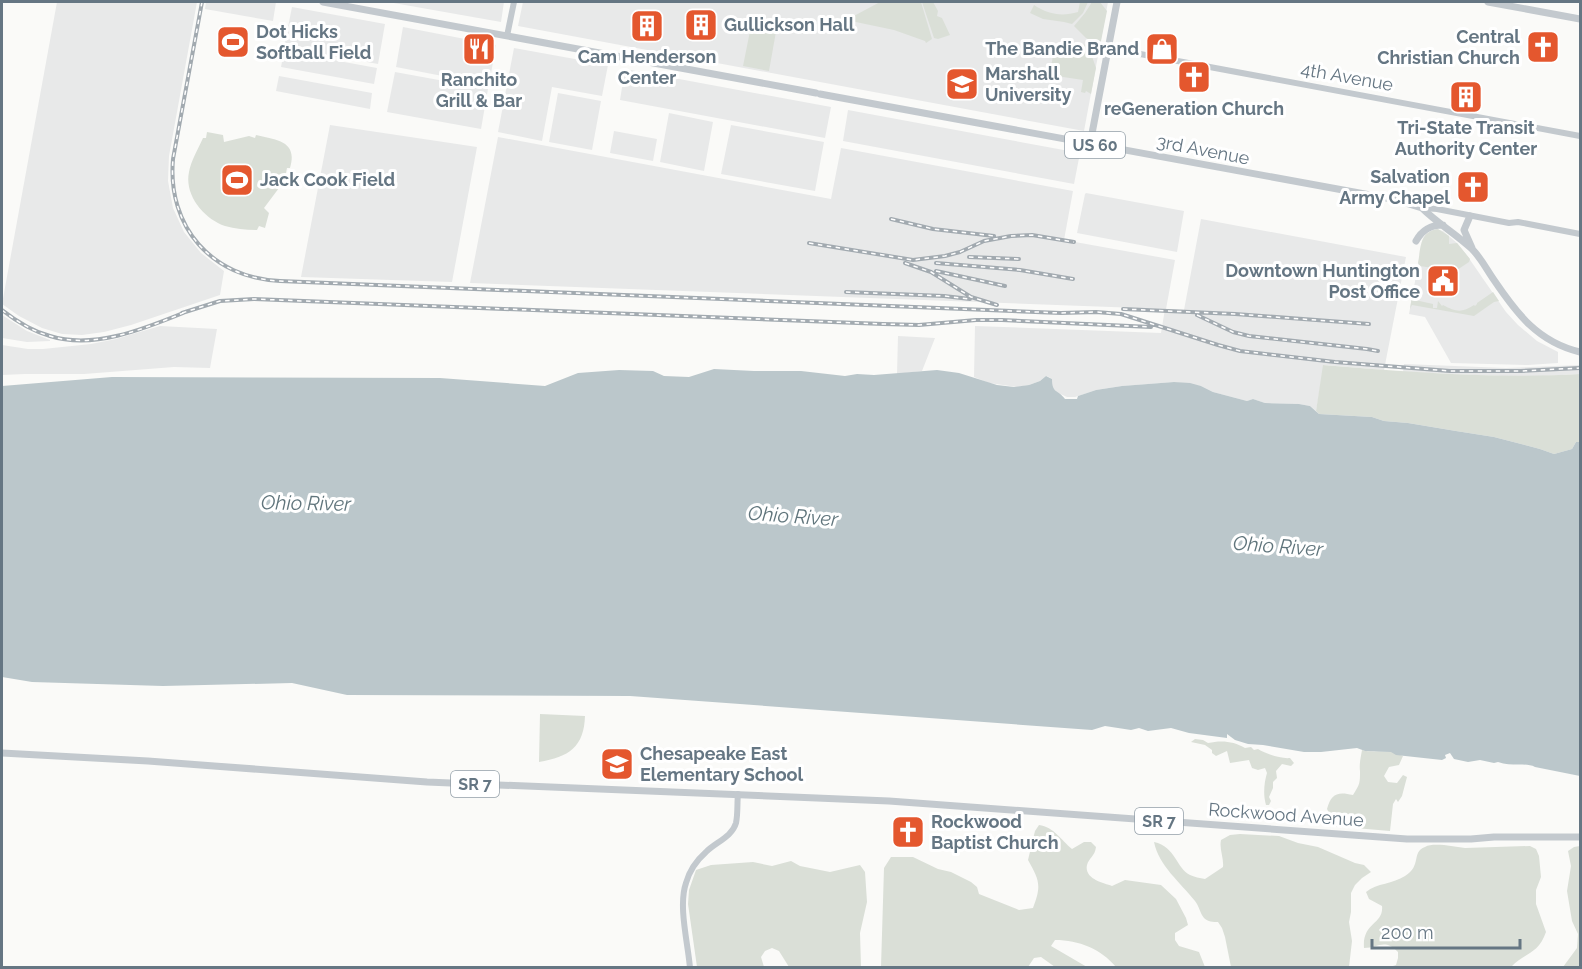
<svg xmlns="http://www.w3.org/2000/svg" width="1582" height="969" font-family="Raleway,sans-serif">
<rect width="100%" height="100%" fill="#fafaf8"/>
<!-- built -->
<path fill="#e8e9e9" d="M 57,2 L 197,2 L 169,156 L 168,181 L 173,208 L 184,232 L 201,253 L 224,271 L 220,295 L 131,325 L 104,332 L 82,335 L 62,334 L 42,328 L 19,316 L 2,304 Z
M 206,2 L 276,2 L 273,21 L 205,9 Z
M 388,2 L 504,2 L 501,22 Z
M 523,2 L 1108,2 L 1084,131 L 518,26 Z
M 292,7 L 385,24 L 378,64 L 284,47 Z
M 403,27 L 496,45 L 489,85 L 396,67 Z
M 514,48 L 608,65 L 602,96 L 552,87 L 542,141 L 498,132 Z
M 284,51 L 377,68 L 374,84 L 281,67 Z
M 625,69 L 831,107 L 825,138 L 620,100 Z
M 395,72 L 488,89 L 481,129 L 387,112 Z
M 279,76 L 372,93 L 370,109 L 276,91 Z
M 558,93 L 601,101 L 592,150 L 549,142 Z
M 848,110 L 1080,153 L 1074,184 L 843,141 Z
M 669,113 L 713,122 L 704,171 L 660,162 Z
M 330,125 L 477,147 L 452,282 L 301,277 Z
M 731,125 L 824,142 L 815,191 L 721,174 Z
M 614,131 L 657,139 L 653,161 L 610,153 Z
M 498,137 L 831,199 L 841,148 L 1073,191 L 1064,240 L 1175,260 L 1166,309 L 1184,310 L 1201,219 L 1406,257 L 1384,370 L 1324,365 L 1316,411 L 1310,406 L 1299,404 L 1265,403 L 1253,399 L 1247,401 L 1213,392 L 1201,386 L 1174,382 L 1122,386 L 1096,390 L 1075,397 L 1067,397 L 1054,391 L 1052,388 L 1052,379 L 1049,377 L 1046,376 L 1040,381 L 1029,385 L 1017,387 L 989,383 L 974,377 L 975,326 L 1161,333 L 1165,309 L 470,283 Z
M 1086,193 L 1184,211 L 1177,252 L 1077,233 L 1085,194 Z
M 1436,229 L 1443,231 L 1457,243 L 1466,254 L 1506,312 L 1518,325 L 1537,341 L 1558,352 L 1558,363 L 1528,365 L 1451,363 L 1425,317 L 1409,314 L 1423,238 L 1426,234 Z
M 2,315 L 27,331 L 50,340 L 50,341 L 27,342 L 2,338 Z
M 160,326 L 217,329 L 210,368 L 174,367 L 84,374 L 25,374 L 2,375 L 2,345 L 28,349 L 43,349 L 91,344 L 116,339 Z
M 898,336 L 935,338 L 922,371 L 897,374 Z
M 1404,364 L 1506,368 L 1580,365 L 1580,374 L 1524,377 L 1403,372 Z"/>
<!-- green -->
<path fill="#dadfd7" d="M 880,2 L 921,2 L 932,39 L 926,43 L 925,41 L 894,30 L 851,21 L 852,17 Z
M 922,2 L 933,2 L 938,11 L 937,16 L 942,18 L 950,35 L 938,39 L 934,38 Z
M 1080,2 L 1088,2 L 1083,13 L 1072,24 L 1064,22 L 1043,19 L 1030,13 L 1034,5 C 1048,14 1061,17 1078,12 Z
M 1092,2 L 1100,2 L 1107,11 L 1101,41 L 1099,41 L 1098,44 L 1086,38 L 1074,26 L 1085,13 Z
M 752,21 L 777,26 L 769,71 L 743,66 Z
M 1070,43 L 1088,45 L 1096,68 L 1091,94 L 1086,91 L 1085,93 L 1081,92 L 1083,80 L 1050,75 L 1050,73 L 1045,72 L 1052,62 L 1053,53 L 1058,50 L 1059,45 Z
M 207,132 L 223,135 L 224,142 L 249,136 L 255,138 L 256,135 C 277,140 298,141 290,168 L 287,168 L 285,178 L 286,179 L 286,183 L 281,182 L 279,188 L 264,208 L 269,213 L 265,228 L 259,226 L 257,230 C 246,230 235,229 225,226 C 204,219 184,195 189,172 C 191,161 198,149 203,138 L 206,138 Z
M 1438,229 L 1449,236 L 1449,244 L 1457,243 L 1470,259 L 1469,262 L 1457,270 L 1452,269 L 1452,271 L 1420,266 L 1418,263 C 1421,248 1419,232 1438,229 Z
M 1493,292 L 1499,301 L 1494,302 L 1474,316 L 1412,305 L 1410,309 L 1412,295 L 1415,296 L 1415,300 L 1433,304 L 1433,308 L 1437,308 L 1438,301 L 1442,306 L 1443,305 C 1456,312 1462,313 1474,305 L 1475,306 L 1477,304 L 1477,303 Z
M 1323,365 C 1409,372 1494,379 1580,374 L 1580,442 L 1576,442 L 1572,449 L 1554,454 L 1540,449 L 1494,437 L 1456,431 L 1408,423 L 1384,421 L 1372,417 L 1319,414 L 1316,411 Z
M 540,714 L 585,716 C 584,747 569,757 539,762 Z
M 1195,739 L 1203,740 L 1208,743 C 1221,740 1234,741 1245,748 L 1251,747 L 1254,750 L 1258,749 C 1266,754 1281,759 1290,758 L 1294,763 L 1291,766 L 1282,764 L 1276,771 L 1277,778 L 1273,782 L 1273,788 L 1269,797 L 1271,801 L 1269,805 L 1266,805 C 1263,795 1264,783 1267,773 L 1265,768 L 1258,770 L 1252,768 L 1249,760 L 1230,763 L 1227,751 L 1216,756 L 1212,753 L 1212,750 L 1205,745 L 1191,742 Z
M 1362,750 C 1371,753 1385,750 1393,752 C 1396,753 1399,755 1403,756 L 1399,765 L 1389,767 L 1384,776 L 1388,782 L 1397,783 L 1403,775 L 1407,777 L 1402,796 L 1398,802 L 1396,799 L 1393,804 L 1390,831 L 1331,826 L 1324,821 L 1329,813 L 1327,809 C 1331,794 1337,791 1353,795 C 1360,784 1360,783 1360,771 C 1359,764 1361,756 1362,750 Z
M 1039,825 C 1054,827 1061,840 1072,849 L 1084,842 L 1091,842 L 1096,847 C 1095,856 1089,858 1087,865 C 1084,879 1103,883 1112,886 L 1125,880 L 1161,885 L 1176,899 L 1186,918 L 1188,925 L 1175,933 L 1175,940 L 1179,946 L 1199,952 L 1205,967 L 1116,967 C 1101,949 1079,940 1055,940 L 1051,946 L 1087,967 L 1055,967 L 1041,957 L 1034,958 L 1028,967 L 881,967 L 884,868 L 891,857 L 913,857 L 938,869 L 951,872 L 971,882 L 977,887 L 979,894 L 1019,910 L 1033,908 C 1042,885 1039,880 1028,860 L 1035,831 Z
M 1240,834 L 1279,836 L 1298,843 L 1318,847 L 1355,863 L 1364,865 L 1371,872 L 1362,878 L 1355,885 L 1351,893 L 1351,912 L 1349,922 L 1352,941 L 1349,967 L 1231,967 L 1225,937 L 1222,928 L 1218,922 C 1213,922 1208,922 1204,918 C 1200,913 1199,906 1195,901 C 1180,882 1159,866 1154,842 C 1176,847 1176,868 1190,875 C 1194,877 1200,878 1205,879 L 1223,867 C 1224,858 1219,849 1221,840 L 1230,835 Z
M 1444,845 L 1465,848 L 1530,846 L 1536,849 L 1539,856 L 1541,877 L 1536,890 L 1536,904 L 1546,932 C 1538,955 1525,952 1511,967 L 1390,967 L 1396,965 L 1398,958 L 1398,952 C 1384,938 1379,948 1364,948 C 1362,922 1384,925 1382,906 L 1369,899 L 1366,892 C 1377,883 1393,884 1405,876 C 1422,866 1411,852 1425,847 C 1430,844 1438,845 1444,845 Z
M 1580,846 L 1580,967 L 1563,967 L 1577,948 L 1578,934 L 1572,921 L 1567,891 L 1571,866 L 1568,851 L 1574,847 Z
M 791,861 L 800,866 L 830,872 L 860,865 L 865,872 L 867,902 L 860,933 L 861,967 L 789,967 L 779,951 L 772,948 L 765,951 L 761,957 L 764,967 L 697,967 L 688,904 L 689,890 L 696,870 L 711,865 L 753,862 L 772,866 Z"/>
<!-- water -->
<path fill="#bbc7cb" d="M 714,369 L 754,371 L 801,371 L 845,376 L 857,374 L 874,375 L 937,370 L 959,373 L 997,385 L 1014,387 L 1029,385 L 1040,381 L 1046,376 L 1052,379 C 1052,394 1058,389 1065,399 L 1077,399 L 1078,396 L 1096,390 L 1122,386 L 1174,382 L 1190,383 L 1201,386 L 1213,392 L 1247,401 L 1253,399 L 1265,403 L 1299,404 L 1310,406 L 1319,414 L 1372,417 L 1384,421 L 1408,423 L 1456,431 L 1494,437 L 1540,449 L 1554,454 L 1572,449 L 1576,442 L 1580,442 L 1580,776 L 1535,767 C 1526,762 1512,767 1498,762 L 1494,763 L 1480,760 L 1468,762 L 1454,759 L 1450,753 L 1445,755 L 1446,758 L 1442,760 L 1396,755 L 1391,752 L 1365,751 L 1357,748 L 1321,752 L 1304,752 L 1263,745 L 1248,744 L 1235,740 L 1227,734 L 1227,738 L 1189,733 L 1171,728 L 1148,731 L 1139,728 L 1131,730 L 1105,726 L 1092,730 L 630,696 L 347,695 L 292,683 L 163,686 L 32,682 L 2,677 L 2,386 L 112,377 L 440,378 L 545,386 L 578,373 L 619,370 L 653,371 L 664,376 L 689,377 Z"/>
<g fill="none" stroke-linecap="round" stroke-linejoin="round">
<!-- secondary -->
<path stroke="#c3c9ce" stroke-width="6" d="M 507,36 L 514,2
M 1108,48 L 1580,136
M 1422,208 L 1437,209 L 1509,223 L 1518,222 L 1580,234
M 690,968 C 688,943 678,906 686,883 C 689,872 697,860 706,852 C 716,842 732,837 736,823 C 738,814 737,803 738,794"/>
<!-- primary -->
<path stroke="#c3c9ce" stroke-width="7" d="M 323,2 L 816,93
M 1488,2 L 1580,19
M 820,94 L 1392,199 L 1422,208 C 1437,223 1456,234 1472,249 C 1481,258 1487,270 1494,280 C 1517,314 1538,342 1580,352
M 1090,144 L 1117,2
M 1470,216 L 1464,230 L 1472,248
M 1416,241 C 1422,230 1430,225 1443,225
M 2,753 L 148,761 L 427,782 L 889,801 L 1407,839 L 1471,839 L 1494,837 L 1580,837"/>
<!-- rail casing -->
<g stroke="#a2aab0" stroke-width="4">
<path id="rail" d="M 202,2 L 173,159 C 167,227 212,278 280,281 L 1061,313 L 1096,312 L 1121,314 L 1218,345 L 1240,351 L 1335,362 L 1450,371 L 1521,371 L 1580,368
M 891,219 L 933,229 L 994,236
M 809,243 L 913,260 L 945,256 L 960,252 L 984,241 L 1011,236 L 1032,235 L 1074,242
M 969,257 L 1019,259
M 905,263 L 931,272 L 971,297 L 997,305
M 936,263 L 1020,270 L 1073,279
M 936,271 L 1005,286
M 846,292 L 944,296 L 970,299
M 1123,309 L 1235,314 L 1369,324
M 2,310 C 16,321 32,331 50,336 C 95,350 146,328 188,311
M 182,313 L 220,301 L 254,299 L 883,324 L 919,325 L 976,320 L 1002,320 L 1151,327
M 1197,315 L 1233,332 L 1249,336 L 1367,349 L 1378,351"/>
</g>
<!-- rail -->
<use href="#rail" stroke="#fff" stroke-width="1.5" stroke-dasharray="4.5" stroke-linecap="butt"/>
</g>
<!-- icons -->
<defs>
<g id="building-square" transform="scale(1.725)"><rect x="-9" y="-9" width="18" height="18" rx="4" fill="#e4572e" stroke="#fff"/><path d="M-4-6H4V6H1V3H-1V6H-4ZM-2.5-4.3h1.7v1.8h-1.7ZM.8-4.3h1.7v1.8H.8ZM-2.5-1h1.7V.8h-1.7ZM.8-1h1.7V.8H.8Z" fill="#fff"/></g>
<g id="stadium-square" transform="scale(1.725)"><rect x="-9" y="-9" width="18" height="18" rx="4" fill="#e4572e" stroke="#fff"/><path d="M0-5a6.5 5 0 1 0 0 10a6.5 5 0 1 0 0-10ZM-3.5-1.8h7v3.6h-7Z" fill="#fff"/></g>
<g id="church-square" transform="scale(1.725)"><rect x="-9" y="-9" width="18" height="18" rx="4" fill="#e4572e" stroke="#fff"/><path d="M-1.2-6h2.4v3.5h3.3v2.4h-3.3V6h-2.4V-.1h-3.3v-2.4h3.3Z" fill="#fff"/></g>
<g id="restaurant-square" transform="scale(1.725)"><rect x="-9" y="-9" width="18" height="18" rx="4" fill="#e4572e" stroke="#fff"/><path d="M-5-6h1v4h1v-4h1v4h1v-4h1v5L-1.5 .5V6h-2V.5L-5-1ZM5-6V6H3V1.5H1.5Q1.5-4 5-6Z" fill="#fff"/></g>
<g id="shop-square" transform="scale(1.725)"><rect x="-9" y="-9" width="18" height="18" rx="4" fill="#e4572e" stroke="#fff"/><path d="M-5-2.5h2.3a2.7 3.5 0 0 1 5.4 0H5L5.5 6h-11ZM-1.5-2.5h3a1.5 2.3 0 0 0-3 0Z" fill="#fff"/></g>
<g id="university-square" transform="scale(1.725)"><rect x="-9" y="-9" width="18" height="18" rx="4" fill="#e4572e" stroke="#fff"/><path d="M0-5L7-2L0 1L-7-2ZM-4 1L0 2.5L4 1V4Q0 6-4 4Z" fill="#fff"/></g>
<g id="civic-square" transform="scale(1.725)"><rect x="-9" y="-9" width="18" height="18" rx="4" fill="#e4572e" stroke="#fff"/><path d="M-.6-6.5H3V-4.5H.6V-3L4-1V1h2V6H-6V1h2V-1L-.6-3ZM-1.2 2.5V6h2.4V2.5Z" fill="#fff"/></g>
<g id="school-square" transform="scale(1.725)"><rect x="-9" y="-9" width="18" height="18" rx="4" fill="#e4572e" stroke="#fff"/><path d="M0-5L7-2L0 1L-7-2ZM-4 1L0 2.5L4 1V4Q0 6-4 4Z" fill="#fff"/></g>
</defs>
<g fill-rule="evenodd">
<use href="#building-square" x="701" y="25"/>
<use href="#building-square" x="647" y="26"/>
<use href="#stadium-square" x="233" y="42"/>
<use href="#church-square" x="1543" y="47"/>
<use href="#restaurant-square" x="479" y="49"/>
<use href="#shop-square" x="1162" y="49"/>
<use href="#church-square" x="1194" y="77"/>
<use href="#university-square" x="962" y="84"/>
<use href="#building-square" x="1466" y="97"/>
<use href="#stadium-square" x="237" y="180"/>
<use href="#church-square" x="1473" y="187"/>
<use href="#civic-square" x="1443" y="281"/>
<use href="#school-square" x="617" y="764"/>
<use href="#church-square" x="908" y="832"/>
</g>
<g text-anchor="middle" stroke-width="6" stroke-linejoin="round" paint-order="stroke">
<!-- shield labels -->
<g fill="#fff" stroke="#939fa8" stroke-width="1.5">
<rect x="1065" y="132" width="60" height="26" rx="4.5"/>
<rect x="451" y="771" width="48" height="26" rx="4.5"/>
<rect x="1135" y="808" width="48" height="26" rx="4.5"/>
</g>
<g font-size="16" font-weight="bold" fill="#657683">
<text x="1095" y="151">US 60</text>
<text x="475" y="790">SR 7</text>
<text x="1159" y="827">SR 7</text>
</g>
<!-- poi labels -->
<g font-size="18" font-weight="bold" fill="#657683" stroke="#fff" text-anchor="start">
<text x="724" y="31">Gullickson Hall</text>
<text x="256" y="38">Dot Hicks<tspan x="256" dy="21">Softball Field</tspan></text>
<text x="1520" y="43" text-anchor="end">Central<tspan x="1520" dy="21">Christian Church</tspan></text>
<text x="1139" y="55" text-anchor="end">The Bandie Brand</text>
<text x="647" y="63" text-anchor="middle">Cam Henderson<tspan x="647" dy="21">Center</tspan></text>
<text x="985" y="80">Marshall<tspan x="985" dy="21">University</tspan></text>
<text x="479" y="86" text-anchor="middle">Ranchito<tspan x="479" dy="21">Grill &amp; Bar</tspan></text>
<text x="1194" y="115" text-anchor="middle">reGeneration Church</text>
<text x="1466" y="134" text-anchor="middle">Tri-State Transit<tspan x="1466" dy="21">Authority Center</tspan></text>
<text x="1450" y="183" text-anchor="end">Salvation<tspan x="1450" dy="21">Army Chapel</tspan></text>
<text x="260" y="186">Jack Cook Field</text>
<text x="1420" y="277" text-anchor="end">Downtown Huntington<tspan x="1420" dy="21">Post Office</tspan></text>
<text x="640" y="760">Chesapeake East<tspan x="640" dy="21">Elementary School</tspan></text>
<text x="931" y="828">Rockwood<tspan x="931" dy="21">Baptist Church</tspan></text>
</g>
<!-- street labels -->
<g font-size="18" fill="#657683" stroke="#fff">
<text transform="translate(1347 77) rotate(10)" y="6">4th Avenue</text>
<text transform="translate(1203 150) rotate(11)" y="6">3rd Avenue</text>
<text transform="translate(1286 815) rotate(4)" y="6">Rockwood Avenue</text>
</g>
<!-- water labels -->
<g font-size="20" font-style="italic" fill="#60757c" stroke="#fff">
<text transform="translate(306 503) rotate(1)" y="7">Ohio River</text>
<text transform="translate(793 516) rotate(4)" y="7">Ohio River</text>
<text transform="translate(1278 546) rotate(4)" y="7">Ohio River</text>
</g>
</g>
<!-- border -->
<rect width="1582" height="969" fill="none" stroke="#657683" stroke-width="6"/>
<!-- scale -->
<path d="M1372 939v9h148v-9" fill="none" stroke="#657683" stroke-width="3"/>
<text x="1381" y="939" font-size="18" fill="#657683" stroke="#ffffff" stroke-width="4.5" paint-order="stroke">200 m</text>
</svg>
